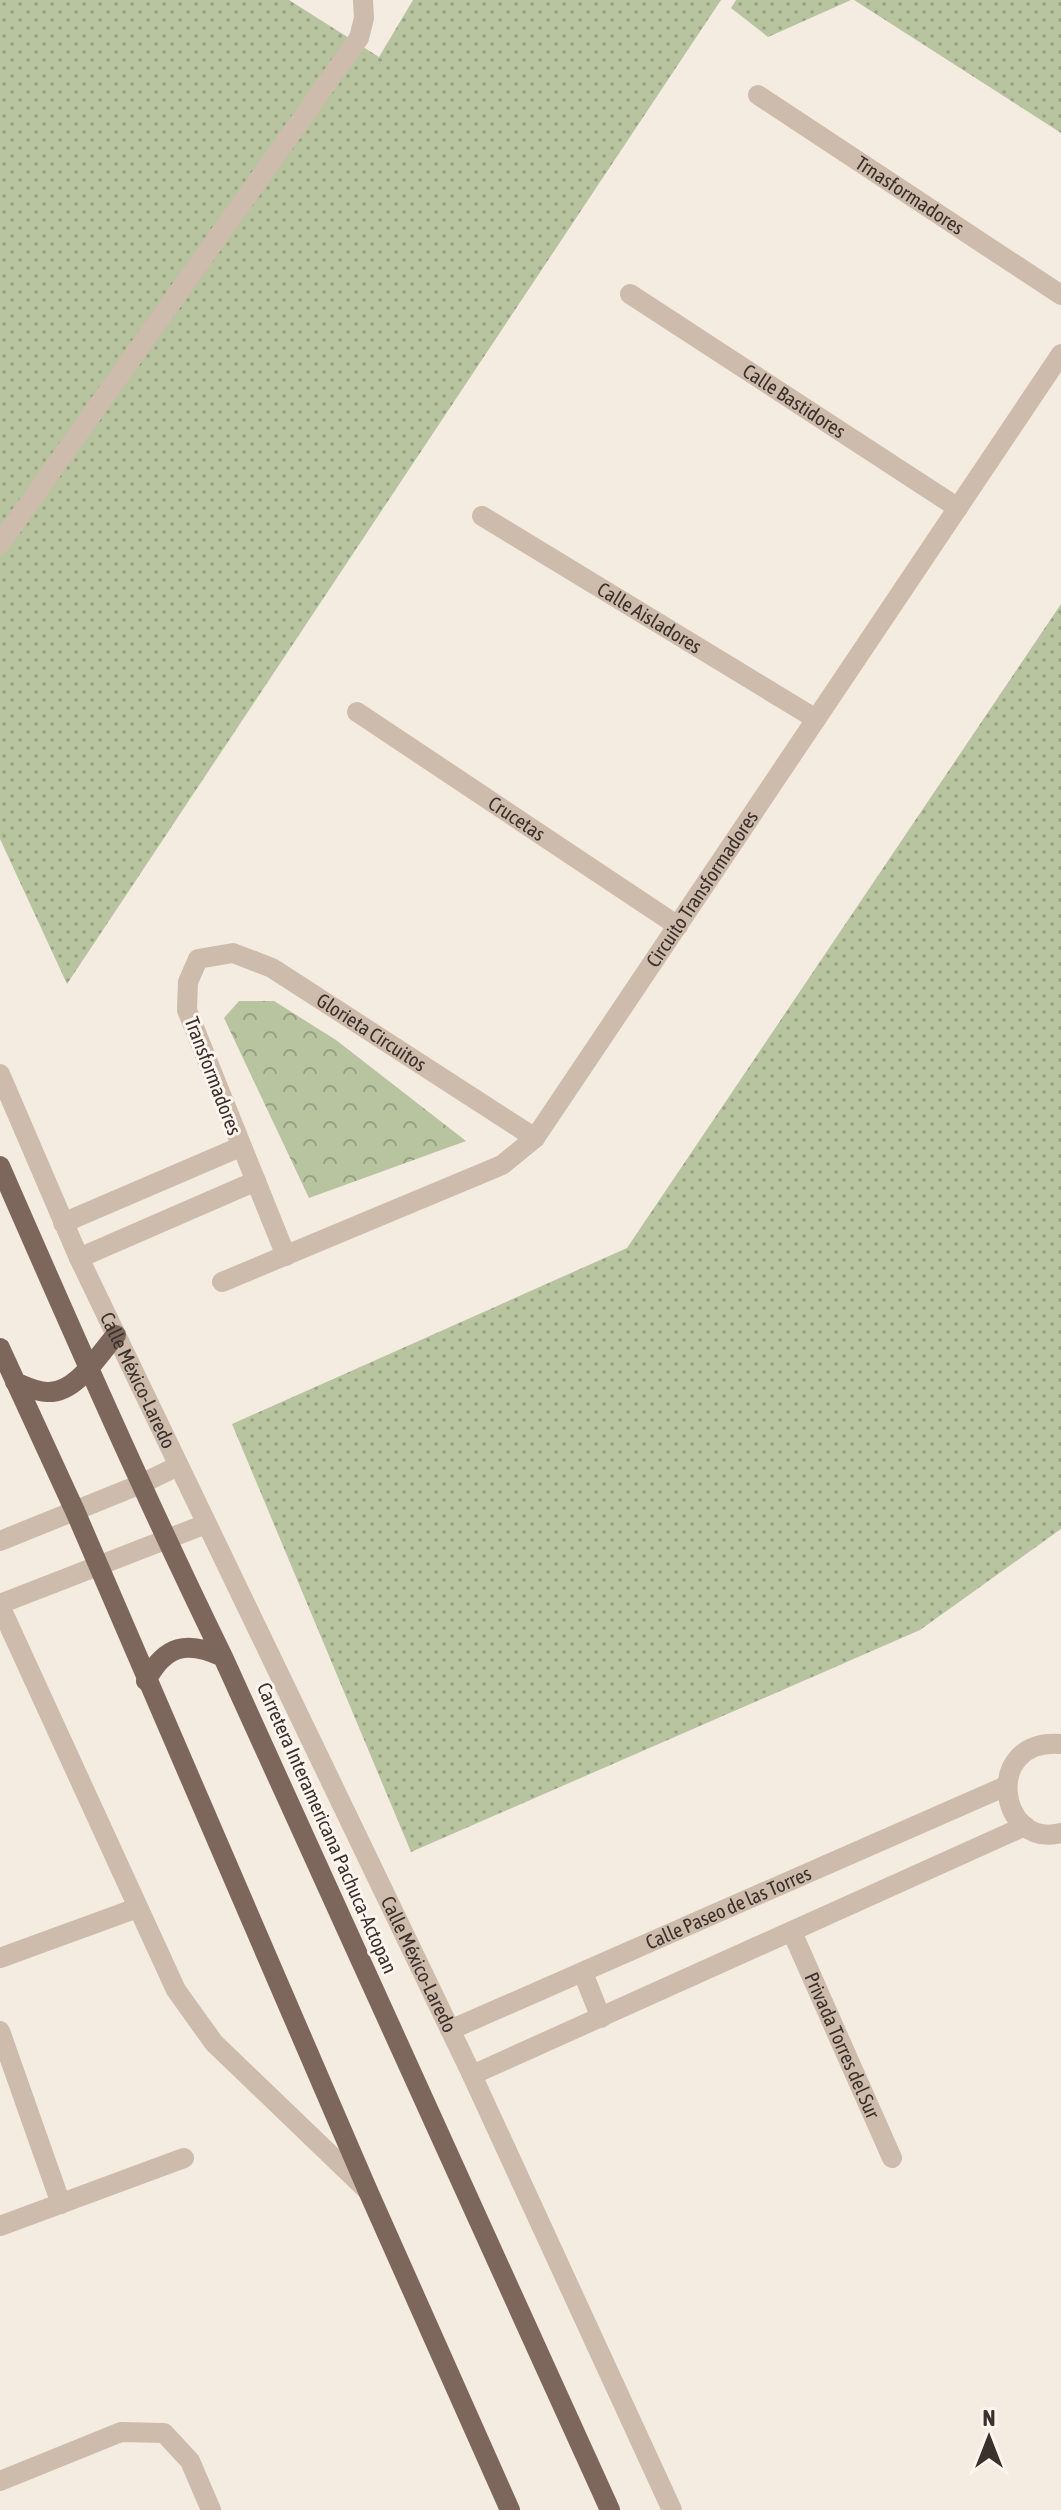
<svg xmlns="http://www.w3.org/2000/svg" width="1061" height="2510" font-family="'Asap Condensed',sans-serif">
<defs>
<pattern id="grass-dots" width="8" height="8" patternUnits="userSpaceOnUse" patternTransform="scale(2)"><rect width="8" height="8" fill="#b8c4a0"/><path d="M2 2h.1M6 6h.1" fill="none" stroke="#97a083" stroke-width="1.8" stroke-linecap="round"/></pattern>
<pattern id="park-crowns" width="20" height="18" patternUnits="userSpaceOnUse" patternTransform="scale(2)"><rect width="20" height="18" fill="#b8c4a0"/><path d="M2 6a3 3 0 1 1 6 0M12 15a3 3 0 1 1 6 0" fill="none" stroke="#97a083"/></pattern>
</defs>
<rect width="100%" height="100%" fill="#f4ebe1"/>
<!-- grass -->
<path fill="url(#grass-dots)" d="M 0,0 L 289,0 L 379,57 L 413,0 L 721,0 L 67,984 L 0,839 Z
M 736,0 L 851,0 L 768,37 L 731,8 Z
M 854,0 L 1061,0 L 1061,133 Z
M 1061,604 L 1061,1529 L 920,1630 L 411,1852 L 232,1424 L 627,1248 Z"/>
<!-- park -->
<path fill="url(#park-crowns)" d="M 239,1001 L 274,1001 L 336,1040 L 466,1141 L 309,1198 L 224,1018 Z"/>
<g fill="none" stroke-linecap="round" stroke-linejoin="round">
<!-- minor -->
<g stroke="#cdbbac" stroke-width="20">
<path id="s1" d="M 758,95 L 1061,295"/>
<path id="s2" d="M 630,294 L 958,508"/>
<path id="s3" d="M 482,516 L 816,719"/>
<path d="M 0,544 L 359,38 L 364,18 L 363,0"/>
<path id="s4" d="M 357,712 L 678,926"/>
<path id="s5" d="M 0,1074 L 79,1258 L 472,2075 L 672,2510"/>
<path d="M 63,1223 L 240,1147"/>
<path id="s6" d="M 286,1256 L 187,1010 L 188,982 L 198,959 L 233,953 L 272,968 L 535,1138"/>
<path d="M 79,1258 L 256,1181"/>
<path id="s7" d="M 222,1282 L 502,1165 L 535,1138 L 1061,354"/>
<path d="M 0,1541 L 141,1484 L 178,1466"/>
<path d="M 0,1604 L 206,1524"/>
<path d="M 0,1606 L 176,1990 L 214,2043 L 368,2191"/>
<path d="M 1061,1744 C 982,1737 998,1850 1061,1833"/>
<path id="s8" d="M 792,1932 L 892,2158"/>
<path d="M 0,1958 L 137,1908"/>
<path d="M 583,1973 L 601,2018"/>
<path id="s9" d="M 450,2030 L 1006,1786"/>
<path d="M 0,2031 L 61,2204"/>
<path d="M 472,2075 L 1025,1826"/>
<path d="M 0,2226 L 184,2158"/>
<path d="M 0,2481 L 121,2432 L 164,2433 L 190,2461 L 211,2510"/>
</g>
<!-- major -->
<path stroke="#7d675c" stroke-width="20" d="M 0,1166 C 72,1331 144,1495 223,1657 L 610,2510
M 0,1348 L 75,1511 L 368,2191 L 510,2510
M 15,1382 C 25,1386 36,1392 47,1392 C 76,1394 99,1354 116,1335
M 146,1681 C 165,1645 187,1640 223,1657"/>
</g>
<g text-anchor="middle" stroke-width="6" stroke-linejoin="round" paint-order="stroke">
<!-- street labels -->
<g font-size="20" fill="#3b302b" stroke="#fbf5ee">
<text dy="7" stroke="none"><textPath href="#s1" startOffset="182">Trnasformadores</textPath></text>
<text dy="7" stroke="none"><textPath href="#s2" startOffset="196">Calle Bastidores</textPath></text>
<text dy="7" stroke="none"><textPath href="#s3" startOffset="196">Calle Aisladores</textPath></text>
<text dy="7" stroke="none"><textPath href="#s4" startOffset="192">Crucetas</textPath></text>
<text dy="7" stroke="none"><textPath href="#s7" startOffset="646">Circuito Transformadores</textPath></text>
<text dy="7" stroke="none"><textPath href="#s6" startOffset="514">Glorieta Circuitos</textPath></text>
<text transform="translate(213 1076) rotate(69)" y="7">Transformadores</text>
<text dy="7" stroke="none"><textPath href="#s5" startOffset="336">Calle México-Laredo</textPath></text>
<text transform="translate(327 1828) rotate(66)" y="7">Carretera Interamericana Pachuca-Actopan</text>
<text dy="7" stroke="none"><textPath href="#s9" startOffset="304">Calle Paseo de las Torres</textPath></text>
<text dy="7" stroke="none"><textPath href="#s5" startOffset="984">Calle México-Laredo</textPath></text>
<text dy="7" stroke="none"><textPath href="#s8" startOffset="124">Privada Torres del Sur</textPath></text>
</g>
</g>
<!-- north arrow -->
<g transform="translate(989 2438)" stroke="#fbf5ee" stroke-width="6" paint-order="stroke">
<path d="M0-6L14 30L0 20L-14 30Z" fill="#3b302b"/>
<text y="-12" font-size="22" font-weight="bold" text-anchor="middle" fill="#3b302b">N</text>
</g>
</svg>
